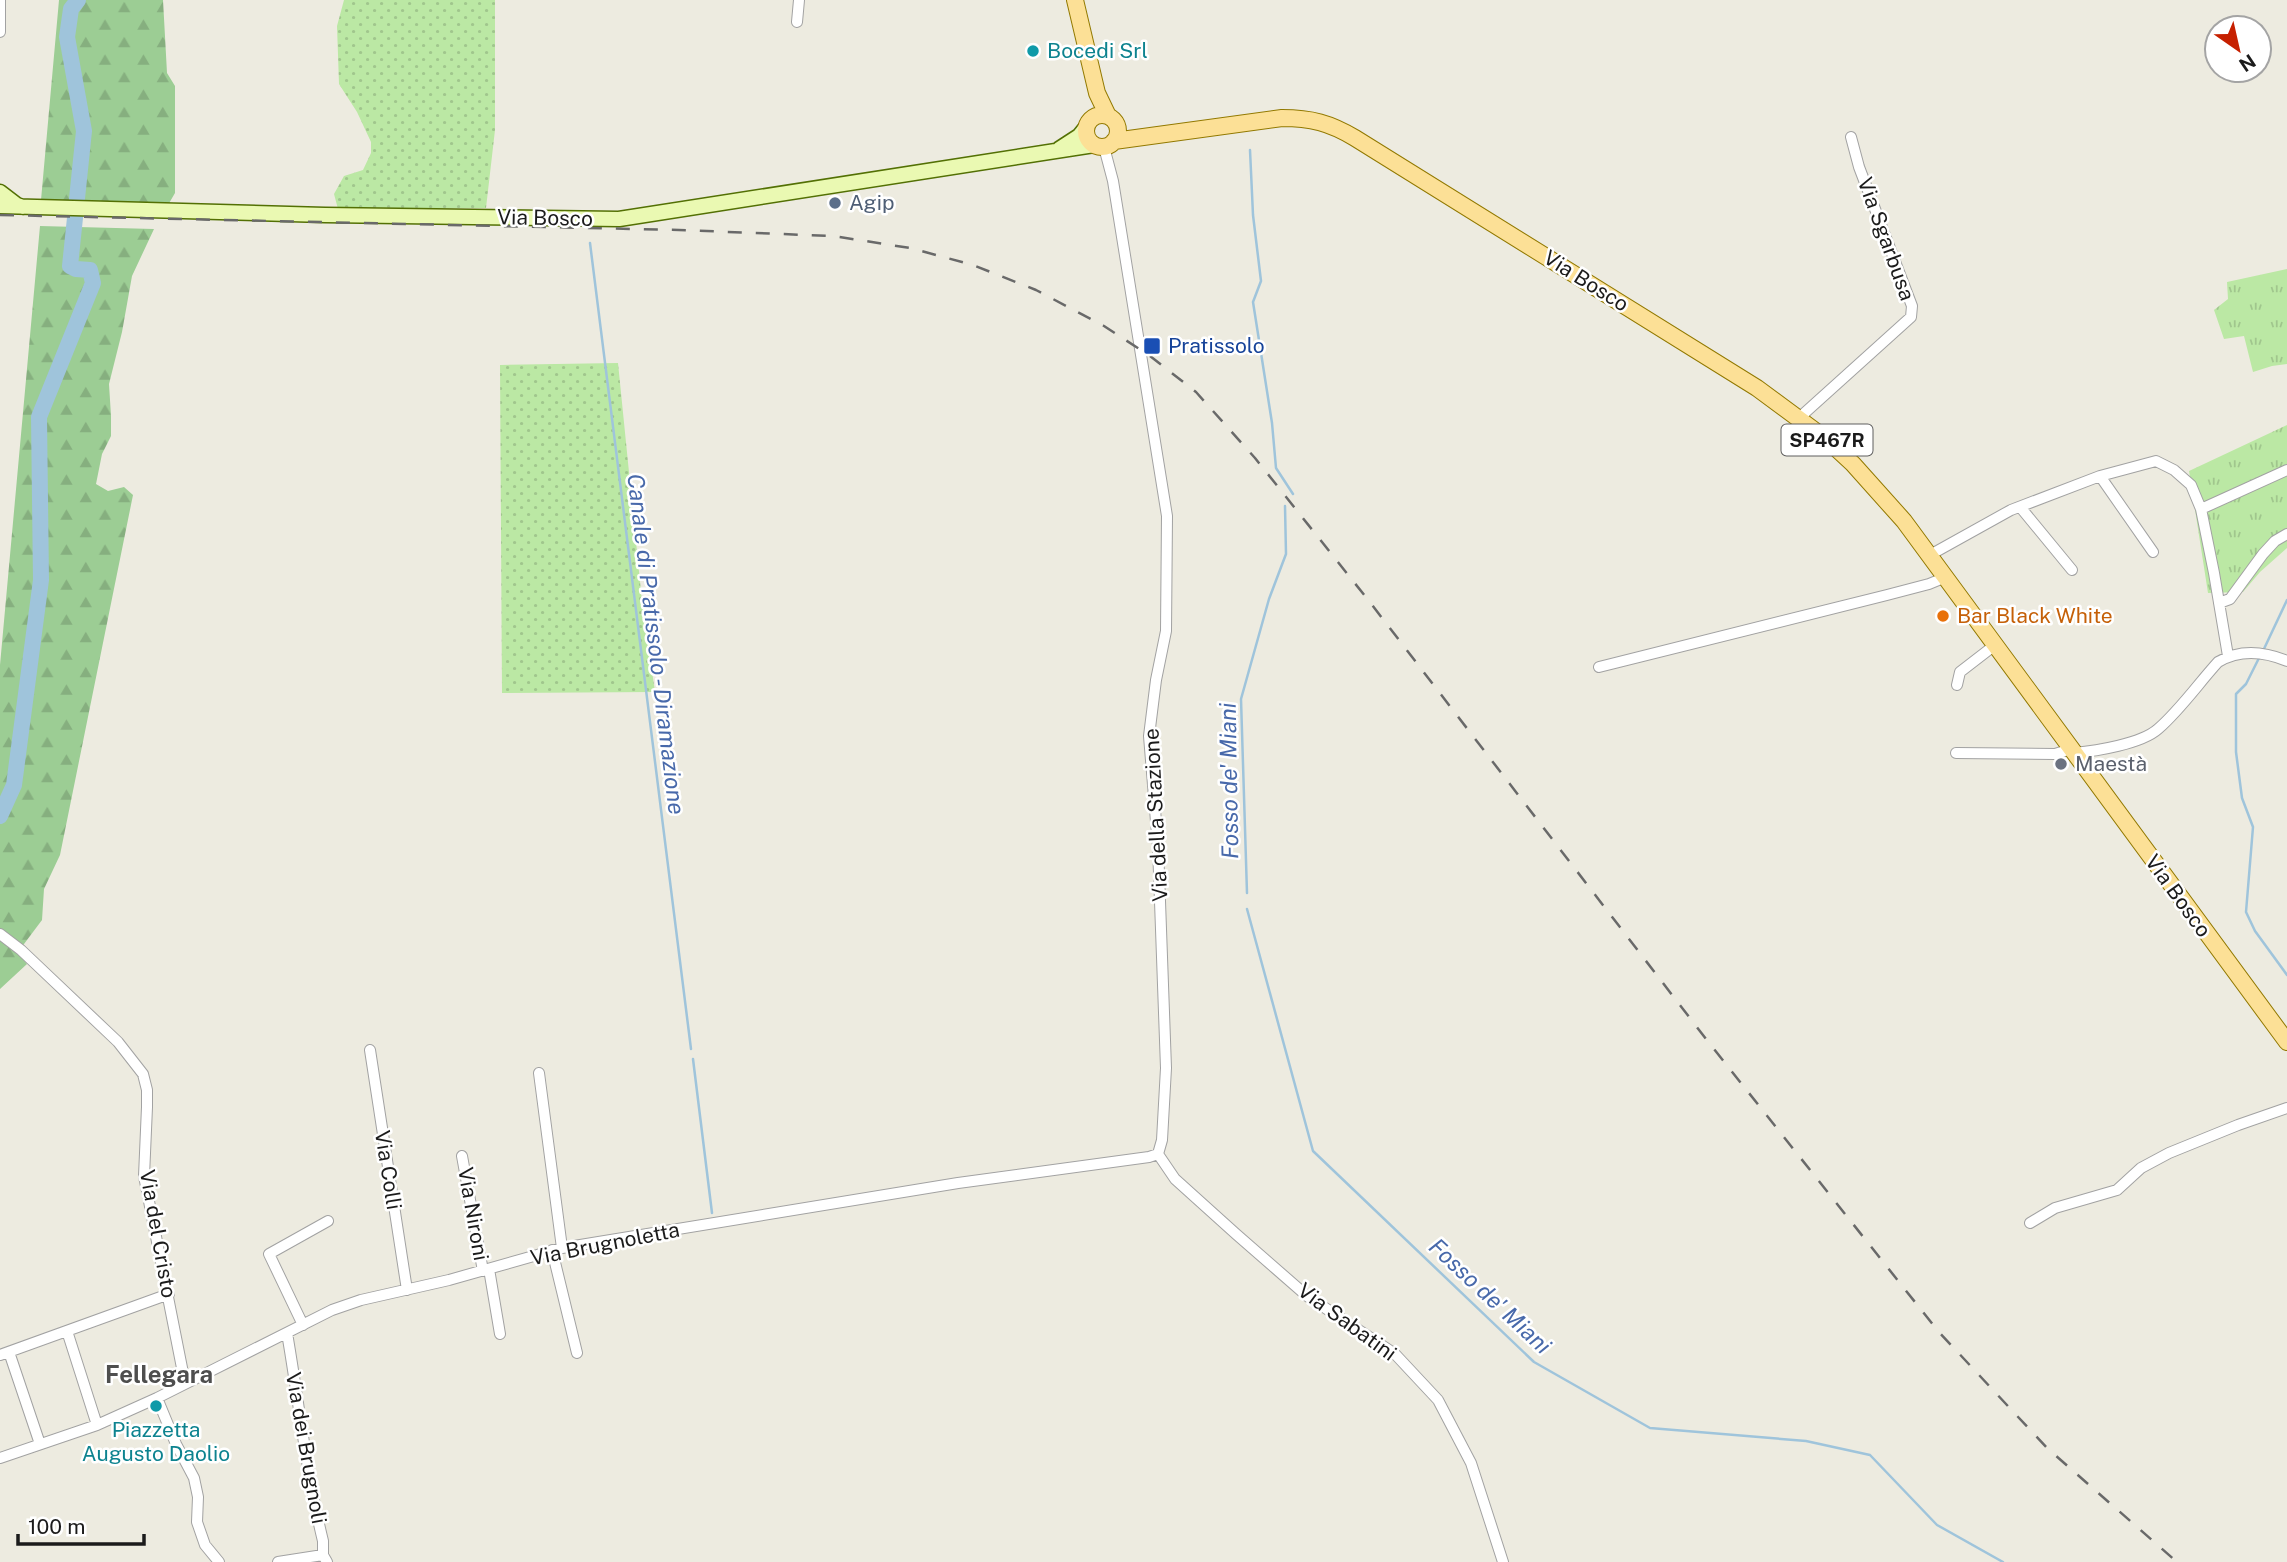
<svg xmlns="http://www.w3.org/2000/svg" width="2287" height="1562" font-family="'Public Sans',sans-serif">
<defs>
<pattern id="grass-tufts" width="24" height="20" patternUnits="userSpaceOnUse" patternTransform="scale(1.75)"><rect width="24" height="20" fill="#bbe8a4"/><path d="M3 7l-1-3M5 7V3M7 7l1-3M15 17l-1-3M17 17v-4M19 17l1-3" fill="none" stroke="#a0c68d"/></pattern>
<pattern id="forest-firs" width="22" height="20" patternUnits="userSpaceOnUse" patternTransform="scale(1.75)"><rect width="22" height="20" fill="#9ccd94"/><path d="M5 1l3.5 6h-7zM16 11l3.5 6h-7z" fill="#86af7f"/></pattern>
<pattern id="garden-dots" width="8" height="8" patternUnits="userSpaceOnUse" patternTransform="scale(1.75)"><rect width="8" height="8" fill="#bbe8a4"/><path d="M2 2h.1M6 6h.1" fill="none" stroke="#a0c68d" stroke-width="1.8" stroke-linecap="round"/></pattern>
</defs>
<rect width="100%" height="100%" fill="#edebe0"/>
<!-- grass -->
<path fill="url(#grass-tufts)" d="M 2287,269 L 2287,364 L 2272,366 L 2253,372 L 2244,336 L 2224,339 L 2214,310 L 2228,299 L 2227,282 Z
M 2287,425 L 2287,548 L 2260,572 L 2243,592 L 2208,593 L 2189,471 Z"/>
<!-- forest -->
<path fill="url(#forest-firs)" d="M 59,0 L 163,0 L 167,73 L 175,86 L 175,193 L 168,205 L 41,200 Z
M 40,226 L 154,229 L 132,276 L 122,332 L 109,384 L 111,416 L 111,436 L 102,454 L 96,484 L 108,491 L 124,487 L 133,495 L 60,855 L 44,889 L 42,920 L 18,952 L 27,964 L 0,989 L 0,665 Z"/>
<!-- garden -->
<path fill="url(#garden-dots)" d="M 344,0 L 495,0 L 495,130 L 486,208 L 338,209 L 334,194 L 344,176 L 363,170 L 371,153 L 371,142 L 357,112 L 339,84 L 337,26 Z
M 618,363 L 642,601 L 655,692 L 502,693 L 500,365 Z"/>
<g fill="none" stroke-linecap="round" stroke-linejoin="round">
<!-- stream -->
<path stroke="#9fc4db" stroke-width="2.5" d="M 1250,150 L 1253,215 L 1261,281 L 1253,302 L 1272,423 L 1276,468 L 1293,494
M 590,243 L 691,1049
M 2263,651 L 2287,600
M 2260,656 L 2246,684 L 2236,694 L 2236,752 L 2242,798 L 2253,827 L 2246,912 L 2255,931 L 2287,975
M 1247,893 L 1241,699 L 1269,599 L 1286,554 L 1285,506
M 1247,909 L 1313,1151 L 1534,1362 L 1650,1428 L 1806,1441 L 1870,1455 L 1937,1525 L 2003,1562
M 693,1059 L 712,1213"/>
<!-- river -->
<path stroke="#9fc4db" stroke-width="16" d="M 0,816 L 14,785 L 41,580 L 39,417 L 93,283 L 90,270 L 76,269 L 70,266 L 84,131 L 67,37 L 71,9 L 78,0"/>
<!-- minor casing -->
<g stroke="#a2a2a2" stroke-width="12">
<path id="minor" d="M 797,22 L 799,0
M 0,32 L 0,0
M 1104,147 L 1113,181 L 1167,516 L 1166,631 L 1156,680 L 1149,736 L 1158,846 L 1166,1068 L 1162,1140 L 1158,1154
M 1799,418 L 1911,317 L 1912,306 L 1859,167 L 1851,137
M 2100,476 L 2153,552
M 2021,508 L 2072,570
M 2201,509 L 2287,470
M 1930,555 L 2011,510 L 2100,476 L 2156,461 L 2174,470 L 2191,485 L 2201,509 L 2214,573 L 2228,656
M 2219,603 L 2230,599 L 2263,554 L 2275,541 L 2287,534
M 1599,667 L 1887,595 L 1929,584 L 1946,577
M 1957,685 L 1960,672 L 1995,645
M 1956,753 L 2055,754 L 2071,749
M 2074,753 C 2096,751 2141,744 2158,729 C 2180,710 2198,684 2218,662 C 2240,649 2263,651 2287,661
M 0,934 L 21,950 L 118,1042 L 143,1074 L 147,1090 L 147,1107 L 144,1176 L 185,1383
M 370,1050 L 407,1290
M 539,1073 L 562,1248
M 1158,1154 L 1175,1179 L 1236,1234 L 1307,1296 L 1395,1354 L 1438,1400 L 1471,1463 L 1503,1562
M 462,1156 L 483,1271
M 2030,1223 L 2055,1208 L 2117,1190 L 2141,1168 L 2169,1153 L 2238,1125 L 2287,1108
M 552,1250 L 577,1353
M 489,1269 L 500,1334
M 303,1325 L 269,1254 L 328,1221
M 67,1331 L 97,1425
M 287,1333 C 299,1402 306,1472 323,1541 L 323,1555 L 327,1562
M 9,1352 L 40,1444
M 0,1355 L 169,1294
M 157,1398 L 176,1444 L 194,1478 L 198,1497 L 197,1522 L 205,1545 L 219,1562
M 0,1458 L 97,1425 L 157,1398 L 332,1310 L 361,1300 L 449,1280 L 562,1248 L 958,1183 L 1149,1157 L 1158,1154
M 278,1562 L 323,1555"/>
</g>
<!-- secondary casing -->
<g stroke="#537004" stroke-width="17">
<path id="secondary" d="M 1059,149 L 1079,136 L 1087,126
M 0,192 L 17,205 L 23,207
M 0,206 L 325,215 L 619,219 L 1094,145"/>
</g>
<!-- primary casing -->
<g stroke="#927900" stroke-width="18">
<path id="primary" d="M 1075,0 L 1097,93 L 1108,116
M1086 131a16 16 0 1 1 32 0a16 16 0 1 1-32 0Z
M 1114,141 L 1282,118 C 1311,118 1330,123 1355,138 L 1757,388 L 1826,439 L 1853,464 L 1904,521 L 2287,1042"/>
</g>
<!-- minor -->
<use href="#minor" stroke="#fff" stroke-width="10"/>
<!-- secondary -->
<use href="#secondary" stroke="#eaf9b2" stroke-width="14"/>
<!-- primary -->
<use href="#primary" stroke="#fce096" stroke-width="16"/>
<!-- rail -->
<path stroke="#696969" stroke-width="2.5" stroke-dasharray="14 14" stroke-linecap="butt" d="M 0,215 L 679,230 L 833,236 L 910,248 L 973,265 L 1036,290 L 1104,326 L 1150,356 L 1196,392 L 1255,458 L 1369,601 L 1706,1039 L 1938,1331 L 2047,1448 L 2177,1562"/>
</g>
<!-- markers -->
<g fill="#0f9aa8" stroke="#fff" stroke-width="2.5">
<circle cx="1033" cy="51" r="7"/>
<circle cx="156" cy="1406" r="7"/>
</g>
<circle fill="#5c6f8a" stroke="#fff" stroke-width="2.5" cx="835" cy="203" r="7"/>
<rect fill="#1a4fb4" stroke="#fff" stroke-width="2.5" x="1143" y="337" width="18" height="18" rx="3.5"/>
<circle fill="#e8710a" stroke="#fff" stroke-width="2.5" cx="1943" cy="616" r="7"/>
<circle fill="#6b7280" stroke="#fff" stroke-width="2.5" cx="2061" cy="764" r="7"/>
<g text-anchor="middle" stroke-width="5" stroke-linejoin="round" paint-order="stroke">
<!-- shield labels -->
<rect fill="#fff" stroke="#5f5f5f" stroke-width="2" x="1781.5" y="424.5" width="91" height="31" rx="5"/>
<g font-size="19" font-weight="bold" fill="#1b1b1b">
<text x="1827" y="447">SP467R</text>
</g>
<!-- culture labels -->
<g font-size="21" fill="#0d838f" stroke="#fff" text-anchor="start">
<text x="1047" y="58">Bocedi Srl</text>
<text x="156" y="1437" text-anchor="middle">Piazzetta<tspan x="156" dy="24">Augusto Daolio</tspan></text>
</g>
<!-- service labels -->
<g font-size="21" fill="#4e5e75" stroke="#fff" text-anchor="start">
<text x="849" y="210">Agip</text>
</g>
<!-- street labels -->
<g font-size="21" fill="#1b1b1b" stroke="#fff">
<text transform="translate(545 218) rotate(1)" y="7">Via Bosco</text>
<text transform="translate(1886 239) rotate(70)" y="7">Via Sgarbusa</text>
<text transform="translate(1586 281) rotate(32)" y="7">Via Bosco</text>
<text transform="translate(1156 815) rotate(-93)" y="7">Via della Stazione</text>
<text transform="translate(2178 896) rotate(54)" y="7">Via Bosco</text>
<text transform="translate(388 1170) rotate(81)" y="7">Via Colli</text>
<text transform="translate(473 1214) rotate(80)" y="7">Via Nironi</text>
<text transform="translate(158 1234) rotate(80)" y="7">Via del Cristo</text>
<text transform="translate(605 1244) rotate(-11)" y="7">Via Brugnoletta</text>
<text transform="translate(1347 1322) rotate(36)" y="7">Via Sabatini</text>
<text transform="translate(306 1448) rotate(80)" y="7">Via dei Brugnoli</text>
</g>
<!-- transit labels -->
<g font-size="21" fill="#164399" stroke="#fff" text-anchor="start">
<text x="1168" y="353">Pratissolo</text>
</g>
<!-- food labels -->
<g font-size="21" fill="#c56008" stroke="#fff" text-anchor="start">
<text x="1957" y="623">Bar Black White</text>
</g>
<!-- worship labels -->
<g font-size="21" fill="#5b616d" stroke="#fff" text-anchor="start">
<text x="2075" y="771">Maestà</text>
</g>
<!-- water labels -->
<g font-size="23" font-style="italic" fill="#4869aa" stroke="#fff">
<text transform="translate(656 644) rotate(83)" y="8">Canale di Pratissolo - Diramazione</text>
<text transform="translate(1229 781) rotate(-91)" y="8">Fosso de' Miani</text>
<text transform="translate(1490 1296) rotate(43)" y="8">Fosso de' Miani</text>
</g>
<!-- quarter labels -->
<g font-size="24" font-weight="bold" fill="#4e4e4e" stroke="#fff">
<text x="159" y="1383">Fellegara</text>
</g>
</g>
<!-- north arrow -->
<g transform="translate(2238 49) rotate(146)"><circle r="33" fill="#ffffff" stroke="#a4a4a4" stroke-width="2"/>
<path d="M0-5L12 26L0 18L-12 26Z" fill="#c62000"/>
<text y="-10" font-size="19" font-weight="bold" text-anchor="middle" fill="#1b1b1b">N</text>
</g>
<!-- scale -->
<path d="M18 1534v10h126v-10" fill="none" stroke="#1b1b1b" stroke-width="3.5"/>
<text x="28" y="1534" font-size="21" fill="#1b1b1b" stroke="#ffffff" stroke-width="5" paint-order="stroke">100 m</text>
</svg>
